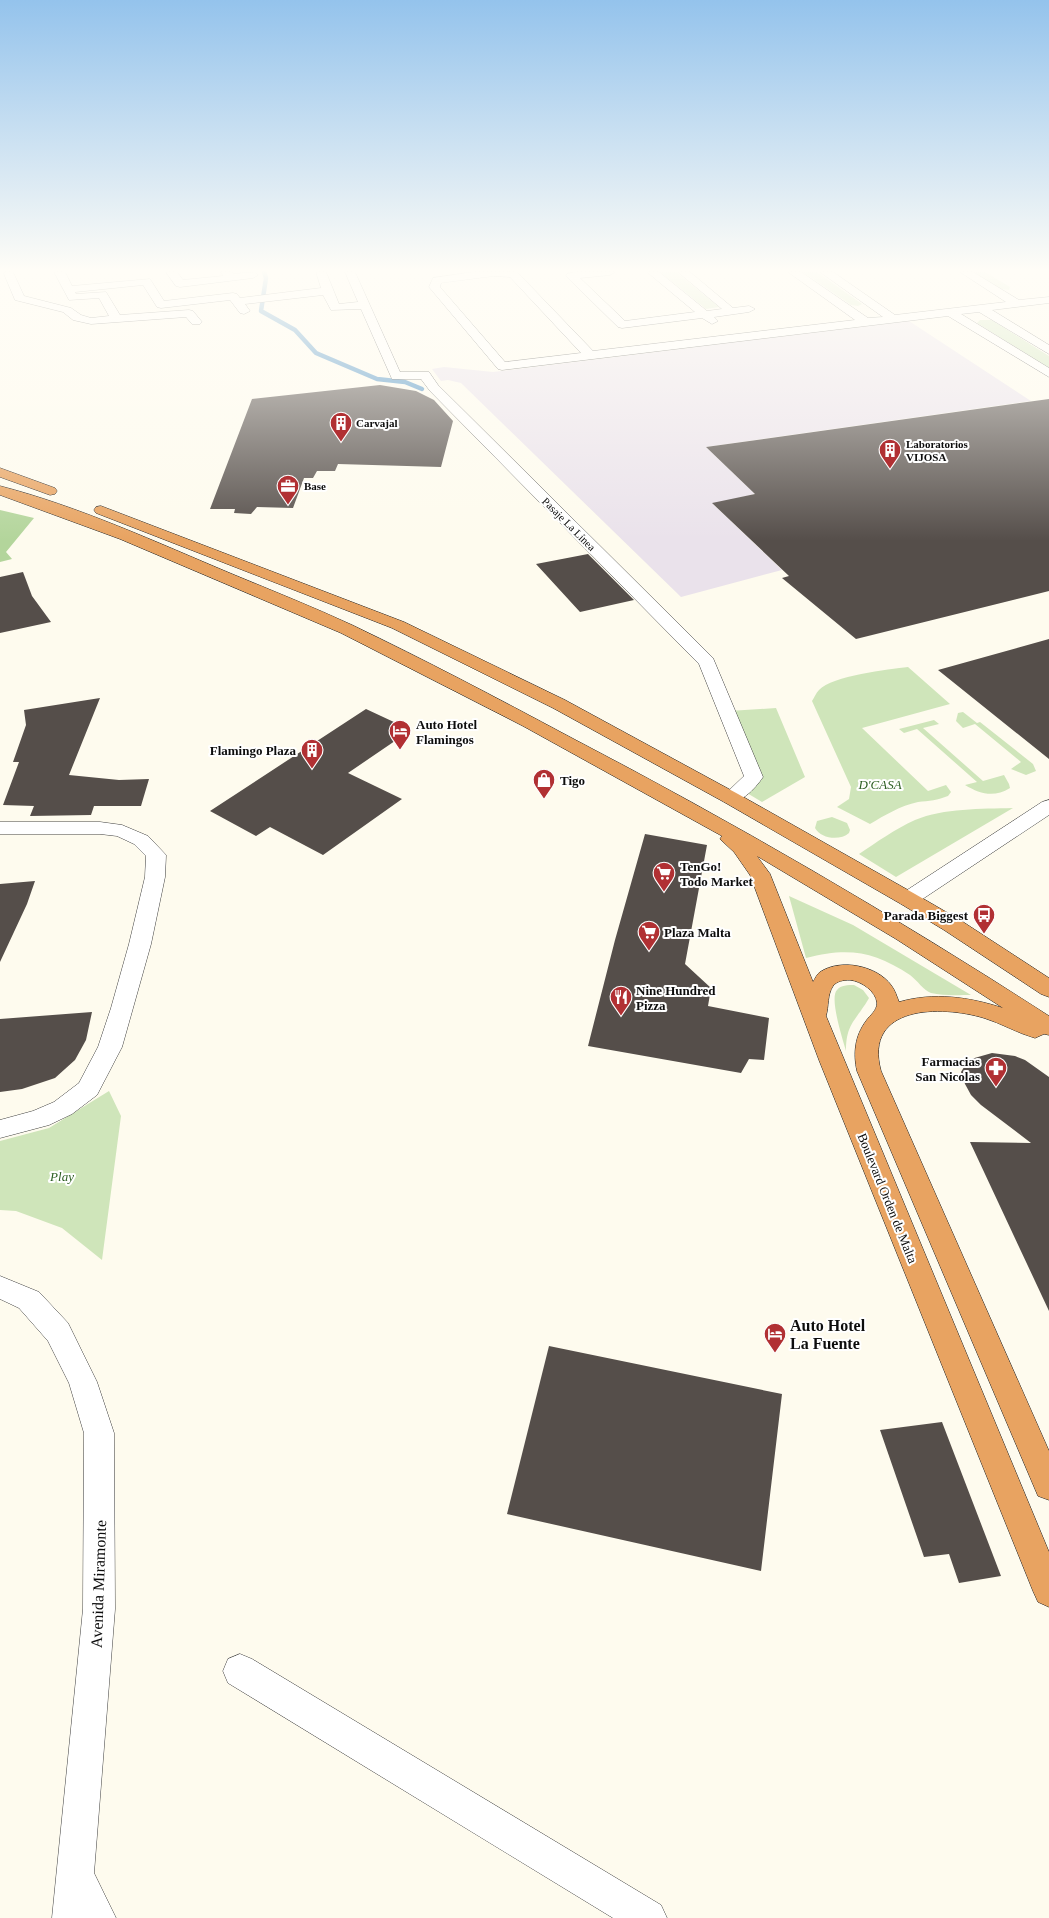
<svg xmlns="http://www.w3.org/2000/svg" width="1049" height="1918" font-family="'Times New Roman',serif">
<rect width="100%" height="100%" fill="#fefbee"/>
<!-- industrial -->
<path fill="#eae2eb" d="M 909,321 L 1031,401 L 706,447 L 755,494 L 713,504 L 782,570 L 681,597 L 461,383 L 448,380 L 441,381 L 432,369 L 444,367 L 493,372 Z"/>
<!-- green -->
<path fill="#cfe5ba" d="M 660,272 L 676,272 L 719,307 L 706,309 Z
M 803,272 L 817,272 L 862,304 L 858,306 L 851,305 Z
M 971,272 L 985,272 L 1010,287 L 1009,290 L 1000,289 Z
M 980,320 L 992,320 L 1049,356 L 1049,368 L 977,323 Z
M 908,667 L 950,704 L 862,728 L 928,791 L 946,785 L 951,792 L 948,796 C 938,800 929,801 918,802 C 900,806 885,815 870,824 L 837,807 L 849,799 L 851,787 L 812,701 C 814,698 816,693 819,690 C 832,676 889,669 908,667 Z
M 776,708 L 805,777 L 762,802 L 742,790 L 757,778 L 729,711 Z
M 963,712 L 977,723 L 980,722 L 1033,764 L 1036,771 L 1026,775 L 1011,769 L 1021,762 L 975,724 L 963,728 L 956,721 L 958,713 Z
M 934,720 L 939,724 L 923,728 L 983,781 L 1004,775 L 1009,784 L 1010,788 C 994,798 980,794 965,785 L 977,782 L 917,729 L 904,733 L 899,729 Z
M 1013,808 L 896,877 L 859,854 C 877,842 895,829 915,820 C 944,808 981,809 1013,808 Z
M 832,817 L 847,823 L 850,830 L 849,833 C 840,841 821,839 815,828 L 817,821 Z
M 789,896 L 853,925 L 971,995 C 959,995 943,996 931,993 C 924,991 917,980 910,975 C 874,951 848,947 806,958 Z
M 854,985 L 863,990 L 869,998 C 856,1021 846,1023 846,1051 C 843,1040 829,998 837,990 C 841,985 848,985 854,985 Z
M 109,1091 L 121,1116 L 102,1260 L 62,1228 L 16,1211 L 0,1210 L 0,1141 L 49,1128 Z"/>
<!-- forest -->
<path fill="#b3d59b" d="M 0,510 L 34,518 L 6,552 L 12,559 L 0,562 Z"/>
<g fill="none" stroke-linecap="round" stroke-linejoin="round">
<!-- stream -->
<path stroke="#448cc2" stroke-width="4.5" d="M 264,272 L 266,278 L 261,311 L 295,330 L 316,353 L 377,379 L 405,382 L 422,389"/>
</g>
<!-- building -->
<path fill="#554e4a" d="M 380,385 L 416,391 L 434,400 L 453,421 L 441,467 L 338,464 L 335,471 L 317,471 L 313,478 L 304,478 L 293,508 L 257,507 L 251,514 L 234,513 L 235,509 L 210,509 L 252,399 Z
M 1049,399 L 1049,591 L 856,639 L 782,578 L 789,576 L 712,503 L 755,494 L 706,447 Z
M 588,554 L 634,600 L 580,612 L 536,564 Z
M 23,572 L 32,596 L 51,622 L 0,633 L 0,577 Z
M 1049,639 L 1049,759 L 938,670 Z
M 100,698 L 69,775 L 119,780 L 149,779 L 141,806 L 94,806 L 91,815 L 30,816 L 34,806 L 3,805 L 19,762 L 13,762 L 26,725 L 24,710 Z
M 366,709 L 411,730 L 348,773 L 402,799 L 323,855 L 270,827 L 256,836 L 210,811 Z
M 645,834 L 707,845 L 685,964 L 711,988 L 708,1006 L 769,1018 L 764,1060 L 749,1059 L 741,1073 L 588,1046 L 615,940 Z
M 35,881 L 27,904 L 0,962 L 0,884 Z
M 92,1012 L 86,1040 L 75,1060 L 55,1078 L 22,1089 L 0,1092 L 0,1019 Z
M 992,1053 L 1015,1056 L 1025,1060 L 1049,1077 L 1049,1311 L 970,1142 L 1031,1143 L 981,1105 L 971,1095 L 965,1084 L 961,1072 L 966,1064 L 971,1059 Z
M 549,1346 L 782,1394 L 761,1571 L 507,1514 Z
M 942,1422 L 1001,1576 L 959,1583 L 949,1554 L 924,1557 L 880,1430 Z"/>
<g fill="none" stroke-linecap="round" stroke-linejoin="round">
<!-- minor casing -->
<g stroke="#404040" stroke-width="1">
<path id="minor" d="M 5,272 L 13,272 L 24,296 L 71,308 L 81,315 L 91,318 L 109,316 L 99,298 L 69,300 L 54,272 L 65,272 L 72,286 L 150,279 L 164,301 L 233,293 L 237,294 L 240,298 L 321,288 L 316,272 L 326,272 L 339,304 L 358,302 L 345,272 L 355,272 L 400,372 L 429,372 L 438,385 L 713,658 L 763,777 C 755,789 739,806 724,802 L 721,798 L 744,776 L 699,664 L 430,391 L 421,379 L 392,379 L 361,309 L 331,310 L 323,295 L 245,304 L 250,311 L 244,314 L 240,313 L 230,300 L 161,308 L 157,307 L 143,285 L 75,292 L 76,294 L 106,292 L 120,315 L 189,310 L 193,311 L 202,322 L 200,324 L 192,324 L 186,317 L 91,324 L 73,320 L 63,312 L 15,300 L 4,274 Z
M 166,272 L 177,272 L 183,280 L 223,276 L 221,272 L 232,272 L 233,274 L 255,272 L 258,275 L 253,278 L 180,287 L 176,286 Z
M 473,272 L 517,272 L 593,351 L 855,320 L 788,272 L 801,272 L 868,318 L 883,317 L 820,272 L 833,272 L 895,315 L 1006,302 L 960,272 L 973,272 L 1019,300 L 1049,297 L 1049,303 L 992,310 L 1049,345 L 1049,354 L 979,312 L 961,314 L 1049,368 L 1049,377 L 948,316 L 502,370 L 498,369 L 429,287 L 433,278 ZM 494,276 L 510,277 L 581,353 L 505,362 L 440,287 L 441,283 Z
M 575,272 L 615,272 L 610,275 L 580,278 L 625,321 L 695,312 L 647,272 L 659,272 L 707,311 L 722,309 L 678,272 L 690,272 L 733,308 L 749,306 L 755,309 L 749,312 L 714,317 L 718,321 L 712,324 L 702,318 L 622,328 L 618,327 L 566,276 L 567,274 Z
M 1049,800 L 1049,815 L 915,904 L 908,906 L 901,904 L 897,899 L 901,894 L 1042,802 Z
M 0,822 L 100,822 L 122,825 L 148,836 L 166,855 L 165,877 L 151,944 L 133,1008 L 122,1047 L 97,1095 L 72,1114 L 49,1125 L 0,1138 L 0,1120 L 33,1111 L 54,1102 L 79,1083 L 98,1047 L 111,1008 L 129,944 L 145,877 L 146,856 L 134,844 L 117,836 L 100,834 L 0,834 Z
M 0,1276 L 39,1292 L 68,1323 L 97,1382 L 114,1433 L 115,1609 L 94,1873 L 116,1918 L 52,1918 L 83,1609 L 84,1433 L 69,1383 L 48,1341 L 19,1308 L 0,1299 Z
M 240,1654 L 252,1659 L 661,1905 L 667,1918 L 613,1918 L 228,1683 L 223,1671 L 228,1659 Z"/>
</g>
<!-- highway casing -->
<g stroke="#1e1e1e" stroke-width="1">
<path id="highway" d="M 0,468 L 55,488 L 57,491 L 55,494 L 50,495 L 0,477 Z
M 0,486 C 78,506 158,543 232,574 C 273,591 313,607 352,625 C 425,660 497,698 568,736 C 733,822 893,915 1049,1016 L 1049,1035 L 1044,1034 L 1035,1038 C 1017,1033 1001,1023 984,1018 C 941,1005 863,1005 881,1071 L 1049,1451 L 1049,1500 L 1038,1496 L 857,1071 C 853,1053 855,1036 866,1021 C 870,1015 877,1011 877,1003 C 876,991 861,981 850,980 C 843,980 837,981 833,986 C 827,995 829,1006 826,1016 L 1049,1552 L 1049,1607 L 1038,1602 L 1033,1591 L 819,1060 L 750,875 L 734,852 L 720,839 L 722,836 L 523,726 L 341,633 L 120,539 L 0,495 ZM 757,856 L 896,939 L 1003,1008 C 969,997 934,992 899,1002 C 897,997 895,990 891,985 C 877,966 841,958 820,972 C 817,974 815,979 813,982 L 770,874 Z
M 101,506 L 404,622 L 565,700 L 738,794 L 915,894 L 960,920 L 1049,978 L 1049,997 L 1041,994 L 944,930 L 901,904 L 724,802 L 553,708 L 392,628 L 96,513 L 94,510 L 96,507 Z"/>
</g>
<!-- minor -->
<use href="#minor" fill="#fff" fill-rule="evenodd"/>
<!-- highway -->
<use href="#highway" fill="#e8a361" fill-rule="evenodd"/>
</g>
<!-- sky -->
<linearGradient id="sky" x2="0" y2="1"><stop stop-color="#94c3ec"/><stop offset="0.5" stop-color="#fffdf7"/><stop offset="1" stop-color="#fffdf7" stop-opacity="0"/></linearGradient>
<rect width="1049" height="541" fill="url(#sky)"/>
<!-- icons -->
<defs>
<g id="building-pin" transform="scale(1.15)"><path d="M0 17L-7.5 6A9.5 9.5 0 1 1 7.5 6Z" fill="#b13033" stroke="#fff"/><path d="M-4-6H4V6H1V3H-1V6H-4ZM-2.5-4.3h1.7v1.8h-1.7ZM.8-4.3h1.7v1.8H.8ZM-2.5-1h1.7V.8h-1.7ZM.8-1h1.7V.8H.8Z" fill="#fff"/></g>
<g id="office-pin" transform="scale(1.15)"><path d="M0 17L-7.5 6A9.5 9.5 0 1 1 7.5 6Z" fill="#b13033" stroke="#fff"/><path d="M-6-3h4V-5.5h4V-3h4V5H-6ZM-1-4.5V-3h2v-1.5ZM-6 0V1H6V0Z" fill="#fff"/></g>
<g id="hotel-pin" transform="scale(1.15)"><path d="M0 17L-7.5 6A9.5 9.5 0 1 1 7.5 6Z" fill="#b13033" stroke="#fff"/><path d="M-6-4.5h1.5V1H6V5H4.5V3h-9V5H-6ZM-4 0a1.8 1.8 0 1 1 3.6 0ZM.5 0V-2.5h3Q6-2.5 6 0Z" fill="#fff"/></g>
<g id="shop-pin" transform="scale(1.15)"><path d="M0 17L-7.5 6A9.5 9.5 0 1 1 7.5 6Z" fill="#b13033" stroke="#fff"/><path d="M-5-2.5h2.3a2.7 3.5 0 0 1 5.4 0H5L5.5 6h-11ZM-1.5-2.5h3a1.5 2.3 0 0 0-3 0Z" fill="#fff"/></g>
<g id="supermarket-pin" transform="scale(1.15)"><path d="M0 17L-7.5 6A9.5 9.5 0 1 1 7.5 6Z" fill="#b13033" stroke="#fff"/><path d="M-6-5.5h2.5l.6 2H6L4.5 2H-2.5L-4.4-4H-6ZM-1.5 3.2a1.3 1.3 0 1 0 .1 0ZM3 3.2a1.3 1.3 0 1 0 .1 0Z" fill="#fff"/></g>
<g id="bus-pin" transform="scale(1.15)"><path d="M0 17L-7.5 6A9.5 9.5 0 1 1 7.5 6Z" fill="#b13033" stroke="#fff"/><path d="M-5-6H5V4H4V6H2V4H-2V6H-4V4H-5ZM-3.5-4V0h7V-4ZM-3.5 1.2v1.5H-2V1.2ZM2 1.2v1.5H3.5V1.2Z" fill="#fff"/></g>
<g id="restaurant-pin" transform="scale(1.15)"><path d="M0 17L-7.5 6A9.5 9.5 0 1 1 7.5 6Z" fill="#b13033" stroke="#fff"/><path d="M-5-6h1v4h1v-4h1v4h1v-4h1v5L-1.5 .5V6h-2V.5L-5-1ZM5-6V6H3V1.5H1.5Q1.5-4 5-6Z" fill="#fff"/></g>
<g id="pharmacy-pin" transform="scale(1.15)"><path d="M0 17L-7.5 6A9.5 9.5 0 1 1 7.5 6Z" fill="#b13033" stroke="#fff"/><path d="M-2-6h4v4h4v4h-4v4h-4v-4h-4v-4h4Z" fill="#fff"/></g>
</defs>
<g fill-rule="evenodd">
<use href="#building-pin" x="341" y="423"/>
<use href="#building-pin" x="890" y="450"/>
<use href="#office-pin" x="288" y="486"/>
<use href="#hotel-pin" x="400" y="731"/>
<use href="#building-pin" x="312" y="750"/>
<use href="#shop-pin" x="544" y="780"/>
<use href="#supermarket-pin" x="664" y="873"/>
<use href="#bus-pin" x="984" y="915"/>
<use href="#supermarket-pin" x="649" y="932"/>
<use href="#restaurant-pin" x="621" y="997"/>
<use href="#pharmacy-pin" x="996" y="1068"/>
<use href="#hotel-pin" x="775" y="1334"/>
</g>
<g text-anchor="middle" stroke-width="4" stroke-linejoin="round" paint-order="stroke">
<!-- far-poi labels -->
<g font-size="11" font-weight="bold" fill="#0d0d0d" stroke="#fff" text-anchor="start">
<text x="356" y="427">Carvajal</text>
<text x="906" y="448">Laboratorios<tspan x="906" dy="13">VIJOSA</tspan></text>
<text x="304" y="490">Base</text>
</g>
<!-- far-street labels -->
<g font-size="11" fill="#0d0d0d" stroke="#fff">
<text transform="translate(569 524) rotate(45)" y="4">Pasaje La Línea</text>
</g>
<!-- poi labels -->
<g font-size="13" font-weight="bold" fill="#0d0d0d" stroke="#fff" text-anchor="start">
<text x="416" y="729">Auto Hotel<tspan x="416" dy="15">Flamingos</tspan></text>
<text x="296" y="755" text-anchor="end">Flamingo Plaza</text>
<text x="560" y="785">Tigo</text>
<text x="680" y="871">TenGo!<tspan x="680" dy="15">Todo Market</tspan></text>
<text x="968" y="920" text-anchor="end">Parada Biggest</text>
<text x="664" y="937">Plaza Malta</text>
<text x="636" y="995">Nine Hundred<tspan x="636" dy="15">Pizza</tspan></text>
<text x="980" y="1066" text-anchor="end">Farmacias<tspan x="980" dy="15">San Nicolas</tspan></text>
</g>
<!-- park labels -->
<g font-size="13" font-style="italic" fill="#2d5f23" stroke="#fff">
<text x="880" y="789">D'CASA</text>
<text x="62" y="1181">Play</text>
</g>
<!-- street labels -->
<g font-size="13" fill="#0d0d0d" stroke="#fff">
<text transform="translate(888 1198) rotate(68)" y="5">Boulevard Orden de Malta</text>
</g>
<!-- near-poi labels -->
<g font-size="16" font-weight="bold" fill="#0d0d0d" stroke="#fff" text-anchor="start">
<text x="790" y="1331">Auto Hotel<tspan x="790" dy="18">La Fuente</tspan></text>
</g>
<!-- near-street labels -->
<g font-size="16" fill="#0d0d0d" stroke="#fff">
<text transform="translate(98 1584) rotate(-88)" y="6">Avenida Miramonte</text>
</g>
</g>
</svg>
